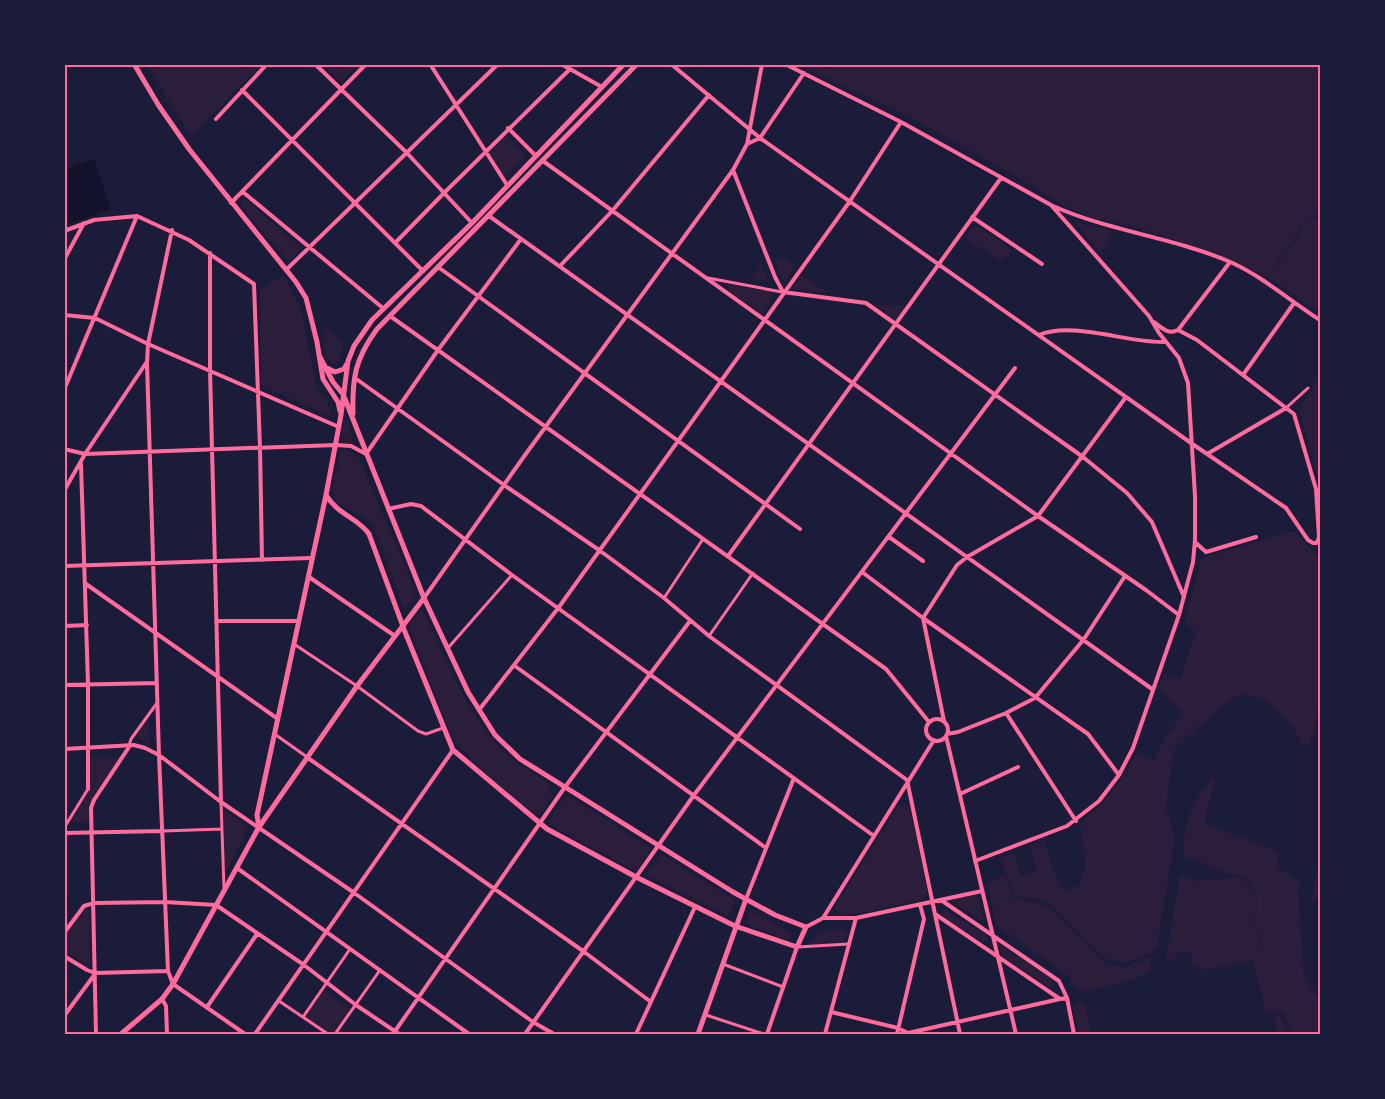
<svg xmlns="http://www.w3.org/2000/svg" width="1385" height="1099" font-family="Roboto,sans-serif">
<rect width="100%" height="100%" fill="#1b1b3a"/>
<!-- green -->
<path fill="#2a1e3b" d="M 147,65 L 261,65 L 191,136 Z
M 323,65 L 358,65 L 341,82 Z
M 798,65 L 1320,65 L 1320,214 L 1304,220 L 1291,244 L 1267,276 L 1193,246 L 1132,226 L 1091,218 L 1059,203 L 1026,182 L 908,116 Z
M 505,134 L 526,155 L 504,177 L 488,151 Z
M 245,199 L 302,248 L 289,262 L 239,204 Z
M 1320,216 L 1320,313 L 1268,277 L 1292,245 L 1305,221 Z
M 1073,220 L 1086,225 L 1111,230 L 1113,234 L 1100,252 Z
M 975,226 L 982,228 L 1012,250 L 1004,259 L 999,260 L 984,248 L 981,249 L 965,237 Z
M 782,257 L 795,266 L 784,283 L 775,261 Z
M 761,264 L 768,282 L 751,279 Z
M 283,274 L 301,310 L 316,386 L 327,401 L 331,417 L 261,385 L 260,290 Z
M 802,275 L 828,293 L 793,289 Z
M 728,285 L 771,291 L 772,298 L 762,314 L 728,290 Z
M 874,304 L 905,306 L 895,320 Z
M 324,328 L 344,343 L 339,362 L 334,365 C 321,356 324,343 324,328 Z
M 1320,378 L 1320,486 L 1299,408 Z
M 344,421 L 348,421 L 353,444 L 341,442 Z
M 345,449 L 358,456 L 414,587 L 418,591 L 412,601 L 404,609 L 373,525 L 371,522 L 337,503 L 332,489 L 341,450 Z
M 1294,531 L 1318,557 L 1320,552 L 1320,703 L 1318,707 L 1316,724 L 1308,747 L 1301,744 L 1293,727 L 1266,700 L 1243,694 L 1230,700 L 1201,724 L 1174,750 L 1166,808 L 1175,838 L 1157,947 L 1150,954 L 1126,963 L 1106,959 L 1049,902 L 1014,895 L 1001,858 L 1014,853 L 1021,876 L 1037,870 L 1030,846 L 1044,840 L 1059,886 L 1069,890 L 1079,885 L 1086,866 L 1080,824 C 1105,803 1123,780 1137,752 L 1154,760 L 1164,740 L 1183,713 L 1158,689 L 1164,674 L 1180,679 L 1196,632 L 1184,622 L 1202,558 Z
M 420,612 L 424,612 C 446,660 466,713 504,752 C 517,765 535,774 550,784 L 548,789 L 553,795 L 541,814 L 538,815 L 533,813 L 490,777 L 453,740 L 409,628 L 408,625 Z
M 148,716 L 150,745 L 134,735 Z
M 90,757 L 121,757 L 90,804 L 89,821 L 71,822 L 90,789 Z
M 1212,778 L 1216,780 L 1207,808 L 1205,824 L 1278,851 L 1277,868 L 1300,881 L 1298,891 L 1304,974 L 1311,989 L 1320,1000 L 1320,1034 L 1292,1034 L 1282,1011 L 1266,1013 L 1253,958 L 1252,960 L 1206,970 L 1193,966 L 1190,959 L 1192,953 L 1179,952 L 1174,959 L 1165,962 L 1180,876 L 1196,881 L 1236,878 L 1248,882 C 1256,898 1260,903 1251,920 L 1260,942 L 1254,958 L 1261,942 L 1252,921 C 1260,905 1257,896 1249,881 L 1184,856 C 1183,823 1191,803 1212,778 Z
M 568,796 L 651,848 L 636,871 L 549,824 L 549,820 L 565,797 Z
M 898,805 L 905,805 L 910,807 L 928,895 L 922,900 L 862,913 L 841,915 L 835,907 Z
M 223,809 L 248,827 L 228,869 L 225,869 Z
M 661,854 L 734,900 L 735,903 L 729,915 L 727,916 L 648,876 L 647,873 Z
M 1320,860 L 1320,893 L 1311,904 Z
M 1005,873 L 1012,897 L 1048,906 L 1088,944 L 1103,962 L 1125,968 L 1151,956 L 1151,970 L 1137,979 L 1084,992 L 1070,982 L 1071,978 L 996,925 L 988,885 Z
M 978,893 L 984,922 L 951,900 Z
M 943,909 L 986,934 L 988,940 L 982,942 L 945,918 L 942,912 Z
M 84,910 L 89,910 L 89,952 L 90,952 L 90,964 L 87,965 L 65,952 L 64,935 Z
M 752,911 L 791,933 L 792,937 L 787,940 L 746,924 L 749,912 Z
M 839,929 L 844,929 L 847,934 L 844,943 L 808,946 L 818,932 Z
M 999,944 L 1053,980 L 1055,986 L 1051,989 L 1003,957 Z
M 324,989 L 338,1002 L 352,1009 L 333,1034 L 305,1017 Z
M 1084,1001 L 1091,1034 L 1079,1034 L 1073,1006 Z
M 1280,1014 L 1290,1034 L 1278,1034 L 1274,1016 Z"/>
<!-- water -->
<path fill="#12122b" d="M 94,159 L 111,209 L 65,225 L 65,169 Z"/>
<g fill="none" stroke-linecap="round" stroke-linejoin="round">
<!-- pedestrian -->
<path stroke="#ff6b9d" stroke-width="3" d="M 708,278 L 782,292
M 1286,408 L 1308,388
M 664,598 L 703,539
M 709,636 L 753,573
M 294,644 L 357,686 L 418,731 L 426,734 L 443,728
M 448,648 L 512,575
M 276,735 L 307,757
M 129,746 L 131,739 L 157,703
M 221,802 L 224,888
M 64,828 L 88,789
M 163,831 L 222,829
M 797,947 L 849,944
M 723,964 L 783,987
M 279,1001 L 328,1034
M 706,1015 L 764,1034
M 303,1017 L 350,949
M 335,1034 L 380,970"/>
<!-- minor -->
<path stroke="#ff6b9d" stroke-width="4" d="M 315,64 L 406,152 L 472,223
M 430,64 L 507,185
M 561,64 L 602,87
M 671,64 L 760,138 L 1191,443 L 1286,508 L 1308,540 L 1313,543 L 1317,543 L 1319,537 L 1316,489 L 1294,414 L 1197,340 L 1178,330
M 785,64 L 901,122 L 1051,205 L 1149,316 L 1159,333 L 1179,358 L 1188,383 L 1195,496 L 1195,540 L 1193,562 L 1179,615 L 1133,748 L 1119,775 L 1099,801 L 1067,826 L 975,861
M 242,90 L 423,271
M 216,119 L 267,64
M 508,128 L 536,156
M 747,144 L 760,138 L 804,73
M 543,161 L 1038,516 L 1146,590 L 1179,615
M 733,170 L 775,277 L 783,292 L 866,303 L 1083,457 L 1127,493 L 1152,522 L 1184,597
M 243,192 L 384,309
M 231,203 L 366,64
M 1053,206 C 1109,231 1171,237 1228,261 C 1261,275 1290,301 1320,320
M 489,216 L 1152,689
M 972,217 L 1042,264
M 172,230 L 148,344 L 147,363 L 159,755 L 168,971 L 173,984 L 245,1034
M 64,231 L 94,220 L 137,216 L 189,240 L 254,284 L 260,448 L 262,560
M 395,243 L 445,192 L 570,69
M 210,253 L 210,370 L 221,802
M 64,260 L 84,223
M 560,266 L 613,210 L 709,95
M 438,267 L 800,529
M 287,269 L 498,64
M 64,315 L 95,318 L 148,344 L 339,427
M 390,316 L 886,669 L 929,722
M 1154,322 C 1162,328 1168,335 1178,330 L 1230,262
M 1039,335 C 1072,321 1127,343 1164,342
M 1243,375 L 1294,303
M 355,378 L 504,485 L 599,550 L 664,598 L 709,636 L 907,780
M 64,390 L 137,216
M 64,449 L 85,454 L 336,445 L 351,446 L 366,454 L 438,350 L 521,239
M 1207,454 L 1286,408
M 81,464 L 88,684 L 88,789
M 64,491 L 85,454 L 146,363
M 388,509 L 411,504 L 421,506 L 512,575 L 874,836
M 889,537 L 923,561
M 1196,543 L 1206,552 L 1256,537
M 728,556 L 1001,178
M 64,566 L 312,558
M 862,572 L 923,618 L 1088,734 L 1119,775
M 309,577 L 395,636
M 86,584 L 278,719
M 424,598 L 525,455 L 733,170 L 747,144 L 762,64
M 216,621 L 299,621
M 64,626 L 87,625
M 515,666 L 766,848
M 64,685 L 157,683
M 479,710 L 559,607 L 850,201 L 901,122
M 1006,713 L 1076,821
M926 730a11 11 0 1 1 22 0a11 11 0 1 1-22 0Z
M 944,721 L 923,618 L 957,565 L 967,557 L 1038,516 L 1126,397
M 947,734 L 958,732 L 1006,713 L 1035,698 L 1084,639 L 1125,576
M 946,736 L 1016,1034
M 64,749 L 134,745 L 145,748 L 159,755 L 221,802 L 353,892 L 533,1022 L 554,1034
M 308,758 L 583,951 L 651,1002
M 907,780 L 960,1034
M 960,794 L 1018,767
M 64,833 L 163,831
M 237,868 L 469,1034
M 746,899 L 794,778
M 941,900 L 1059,981 L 1067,998 L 1074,1034
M 935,914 L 1060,999 L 1067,998
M 823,918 L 934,740
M 806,927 L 823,918 L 856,918 L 982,891
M 64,933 L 84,906 L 94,903 L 165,902 L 216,905 L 304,965 L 356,1005 L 399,1034
M 64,956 L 87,970 L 95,973 L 168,971
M 162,999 L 166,1006 L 167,1034
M 207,1007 L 257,934
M 831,1012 L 898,1028 L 908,1033 L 1060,999
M 64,1016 L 95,974
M 96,1034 L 91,808 L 94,800 L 129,747
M 255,1034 L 453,750
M 393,1034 L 565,787 L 690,621
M 525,1034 L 694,795 L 1015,368
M 636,1034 L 695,907
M 767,1034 L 797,947
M 825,1034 L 856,918
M 897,1034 L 924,919 L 920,905"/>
<!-- tertiary -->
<path stroke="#ff6b9d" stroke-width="5" d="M 134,64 L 159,106 L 189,149 L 296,282 L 306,298 L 317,342 L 323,379 L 338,402 L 340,411
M 320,357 L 333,382 L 343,394 L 424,598 L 468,692 L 495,735 L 520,759 L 565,787 L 733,892 L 775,915 L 806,927 L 797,947 L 735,926 L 638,878 L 547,829 L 453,750 L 405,632 L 369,534 C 358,518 338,515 326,495
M 327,368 L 335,372 L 344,369 L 346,365
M 353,414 C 352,378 355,359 377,329 L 637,64
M 259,827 L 257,815 L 326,495 L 341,415 L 348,361 L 354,346 L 372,320 L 472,223 L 624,64
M 121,1034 L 162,999 L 173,984 L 259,827 L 357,686 L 424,598
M 698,1034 L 746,899"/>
</g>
<!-- border -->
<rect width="1385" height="1099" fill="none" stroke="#1b1b3a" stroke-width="132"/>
<rect x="66" y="66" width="1253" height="967" fill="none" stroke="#ff6b9d" stroke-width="2"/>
</svg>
